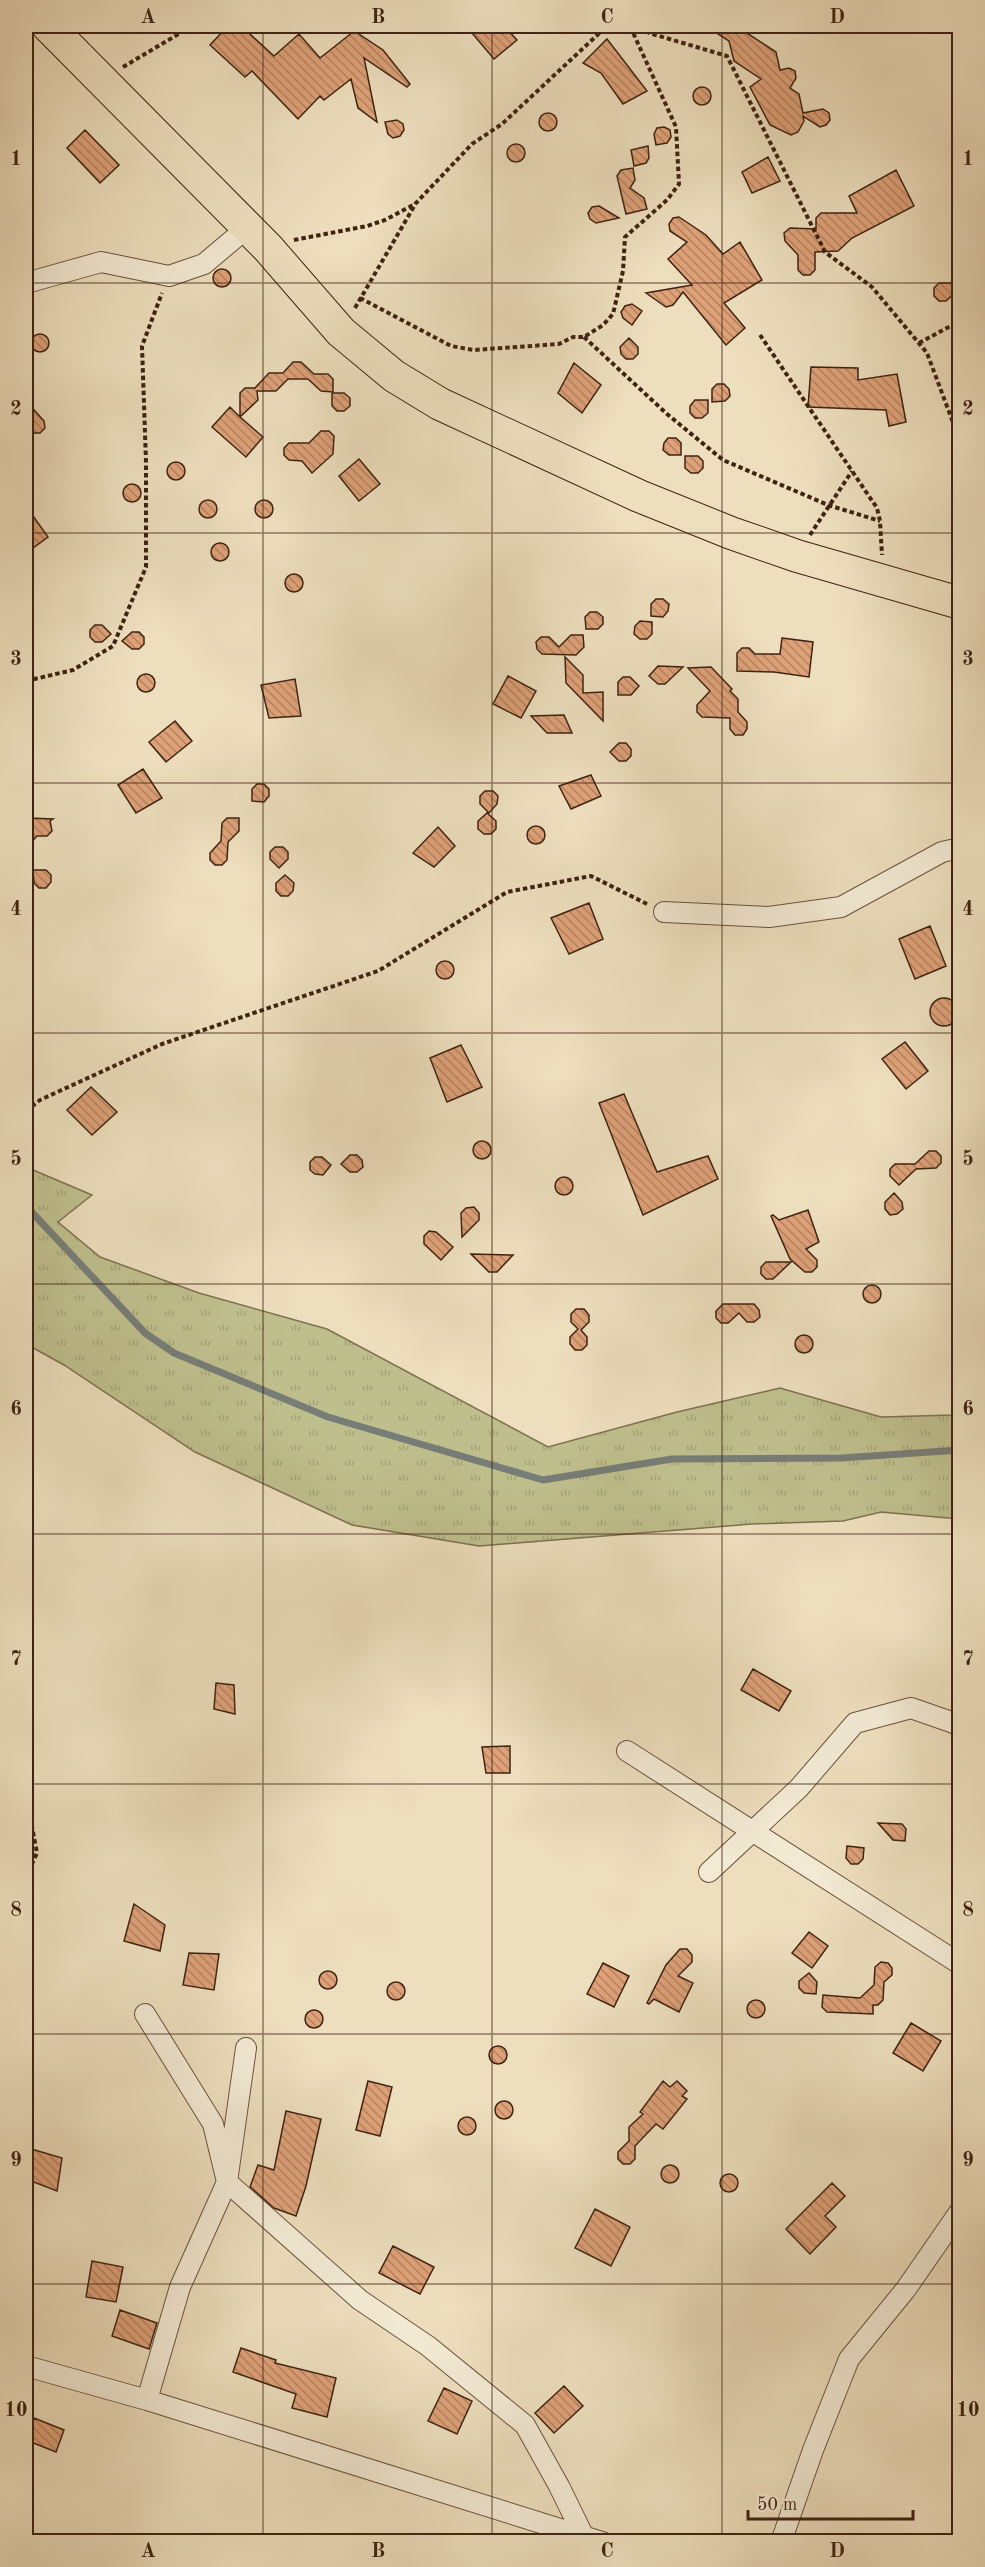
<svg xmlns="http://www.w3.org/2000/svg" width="985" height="2567" font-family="'Old Standard TT',serif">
<defs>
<pattern id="grass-tufts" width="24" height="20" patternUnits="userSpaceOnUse" patternTransform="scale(1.5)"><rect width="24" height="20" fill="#bfbf8d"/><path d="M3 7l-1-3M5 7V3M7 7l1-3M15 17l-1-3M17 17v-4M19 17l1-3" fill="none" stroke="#a5a479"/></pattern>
<pattern id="building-back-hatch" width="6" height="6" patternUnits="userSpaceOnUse" patternTransform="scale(1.5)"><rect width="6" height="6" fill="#dea178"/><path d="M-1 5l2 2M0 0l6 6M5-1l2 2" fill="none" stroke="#b58361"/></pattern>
</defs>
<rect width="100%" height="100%" fill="#eddebd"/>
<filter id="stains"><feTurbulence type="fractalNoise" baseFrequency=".00333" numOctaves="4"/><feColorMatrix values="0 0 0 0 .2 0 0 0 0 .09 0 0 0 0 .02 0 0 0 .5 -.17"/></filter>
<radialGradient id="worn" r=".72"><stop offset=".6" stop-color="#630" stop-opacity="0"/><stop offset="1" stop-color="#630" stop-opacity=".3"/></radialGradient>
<!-- grass -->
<path fill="url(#grass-tufts)" stroke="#7e7150" stroke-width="1.5" d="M 26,1167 L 92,1195 L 58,1222 L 100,1257 L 199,1293 L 327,1329 L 548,1447 L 677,1412 L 780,1388 L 881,1417 L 954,1415 L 959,1413 L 959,1519 L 881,1512 L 843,1521 L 752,1524 L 479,1546 L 352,1525 L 195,1452 L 64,1365 L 26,1344 Z"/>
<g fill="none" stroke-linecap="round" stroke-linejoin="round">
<!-- stream -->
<path stroke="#777d77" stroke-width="7" d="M 26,1206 L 145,1333 L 174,1353 L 328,1417 L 543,1480 L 672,1459 L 841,1458 L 960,1450"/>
</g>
<!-- building -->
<path fill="url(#building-back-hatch)" stroke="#3e2312" stroke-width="1.5" d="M 228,26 L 241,26 L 274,56 L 299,34 L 320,58 L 358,28 L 359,34 L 383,50 L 410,84 L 407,87 L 364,58 L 377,122 L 358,108 L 351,79 L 324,100 L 320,96 L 298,119 L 252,71 L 245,77 L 210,45 Z
M 466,26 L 504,26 L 517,40 L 494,59 Z
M 706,26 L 736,26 L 776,52 L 780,70 L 789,68 L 795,71 L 796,78 L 790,88 L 799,94 L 803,113 L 823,109 L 829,113 L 830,120 L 826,125 L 820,127 L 803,116 L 804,121 L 798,132 L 791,135 L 770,125 L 750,87 L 761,79 L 734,61 L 729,41 Z
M 607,39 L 647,91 L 623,104 L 601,73 L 583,63 Z
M693 96a9 9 0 1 1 18 0a9 9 0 1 1-18 0Z
M539 122a9 9 0 1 1 18 0a9 9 0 1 1-18 0Z
M 397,120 L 403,124 L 404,130 L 400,136 L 393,138 L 388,134 L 385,122 Z
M 664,127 L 670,130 L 671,137 L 667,143 L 656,145 L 654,134 L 657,128 Z
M 85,130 L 119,165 L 100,183 L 67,148 Z
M507 153a9 9 0 1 1 18 0a9 9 0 1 1-18 0Z
M 648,146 L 649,158 L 646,163 L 634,166 L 631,150 Z
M 768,157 L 780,181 L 752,193 L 742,172 Z
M 633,168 L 635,180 L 630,188 L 644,198 L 647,209 L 626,214 L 617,176 L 621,170 Z
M 896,170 L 914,206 L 852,238 L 838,251 L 815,252 L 815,270 L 810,275 L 803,275 L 798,270 L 798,255 L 785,241 L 784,233 L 790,228 L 816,229 L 816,218 L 821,213 L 857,213 L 849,196 Z
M 599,206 L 619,218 L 596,223 L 590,219 L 588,213 L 592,207 Z
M 679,217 L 706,235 L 723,254 L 740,242 L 762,280 L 724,303 L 745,328 L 726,345 L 683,292 L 673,305 L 666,307 L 646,293 L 692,285 L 668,259 L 687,242 L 670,231 L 669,224 L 673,218 Z
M213 278a9 9 0 1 1 18 0a9 9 0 1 1-18 0Z
M 939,283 L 960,283 L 960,288 L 946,301 L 939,301 L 934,296 L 934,288 Z
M 632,304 L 642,311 L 632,325 L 623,318 L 621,312 L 625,306 Z
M31 343a9 9 0 1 1 18 0a9 9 0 1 1-18 0Z
M 629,338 L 638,347 L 638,354 L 633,359 L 626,359 L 621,354 L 620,347 Z
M 293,362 L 301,362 L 314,374 L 328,374 L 333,379 L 333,392 L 321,391 L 308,379 L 288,379 L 276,391 L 257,391 L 258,400 L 240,417 L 263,437 L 246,457 L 212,427 L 230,407 L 240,417 L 240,393 L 245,388 L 255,388 L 269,373 L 283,373 Z
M 574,363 L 601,385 L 582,413 L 558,393 Z
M 811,367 L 858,368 L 858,380 L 897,374 L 906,422 L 889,426 L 886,410 L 808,407 Z
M 717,384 L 724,384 L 729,389 L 730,396 L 725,401 L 712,402 L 712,389 Z
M 332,393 L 344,393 L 350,398 L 350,406 L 344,411 L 337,411 L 332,406 Z
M 695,400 L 708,400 L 708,413 L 702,418 L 695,418 L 690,413 L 690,406 Z
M 28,403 L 44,421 L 45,428 L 40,433 L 32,433 L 27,428 Z
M 321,431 L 329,431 L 334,436 L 333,454 L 312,473 L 302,461 L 289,460 L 284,455 L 284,448 L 289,443 L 309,443 Z
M 668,438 L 676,438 L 681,443 L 681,455 L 669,455 L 663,450 L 664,443 Z
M 685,456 L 698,456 L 703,461 L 703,468 L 698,473 L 691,473 L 685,468 Z
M 359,459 L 380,484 L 359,501 L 339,476 Z
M167 471a9 9 0 1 1 18 0a9 9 0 1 1-18 0Z
M123 493a9 9 0 1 1 18 0a9 9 0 1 1-18 0Z
M199 509a9 9 0 1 1 18 0a9 9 0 1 1-18 0Z
M255 509a9 9 0 1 1 18 0a9 9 0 1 1-18 0Z
M 26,506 L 48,537 L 26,553 Z
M211 552a9 9 0 1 1 18 0a9 9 0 1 1-18 0Z
M285 583a9 9 0 1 1 18 0a9 9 0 1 1-18 0Z
M 656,599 L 663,599 L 669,604 L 668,611 L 663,617 L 651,616 L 651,604 Z
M 590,612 L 597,612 L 603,617 L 603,624 L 598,629 L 586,629 L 585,617 Z
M 640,621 L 652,622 L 652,634 L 647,639 L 640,639 L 634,634 L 635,626 Z
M 95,625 L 102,625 L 111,634 L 102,642 L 95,642 L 90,637 L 90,630 Z
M 132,632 L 139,632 L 144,637 L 144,644 L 139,649 L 132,649 L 122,641 Z
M 571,635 L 583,635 L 584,647 L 576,655 L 542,654 L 537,649 L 536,642 L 541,637 L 549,637 L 559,647 Z
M 782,638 L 813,642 L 809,677 L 774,672 L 737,671 L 737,653 L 742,648 L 749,648 L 755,654 L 780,654 Z
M 565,657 L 583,675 L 583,693 L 603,692 L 603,721 L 566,683 Z
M 658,666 L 683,667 L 665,684 L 658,684 L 649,676 Z
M 711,667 L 732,689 L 730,691 L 738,699 L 738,712 L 747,722 L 747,729 L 743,735 L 735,735 L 730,729 L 730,718 L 702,717 L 697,712 L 697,705 L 710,691 L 688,668 Z
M137 683a9 9 0 1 1 18 0a9 9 0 1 1-18 0Z
M 508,676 L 536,691 L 521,718 L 493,704 Z
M 623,677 L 630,677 L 639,686 L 631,695 L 618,695 L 618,682 Z
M 295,679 L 301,716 L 269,718 L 261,685 Z
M 564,715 L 572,733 L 547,733 L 531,716 Z
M 175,721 L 192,741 L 166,762 L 149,742 Z
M 619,743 L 626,743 L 631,749 L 631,756 L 626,761 L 619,761 L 610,752 Z
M 143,769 L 162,798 L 136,813 L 118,785 Z
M 591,775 L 601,796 L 571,809 L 559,786 Z
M 257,784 L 264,784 L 269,789 L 269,796 L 264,802 L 252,801 L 252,789 Z
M 485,791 L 493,791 L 498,796 L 497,804 L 489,813 L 480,804 L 480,796 Z
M 487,813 L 496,821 L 496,829 L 491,834 L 484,834 L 478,829 L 478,821 Z
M 26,818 L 53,819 L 50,821 L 52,831 L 47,836 L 37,836 L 26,848 Z
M 227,818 L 239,818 L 239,831 L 228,842 L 227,860 L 222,865 L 215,865 L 210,860 L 210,853 L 221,841 L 222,823 Z
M527 835a9 9 0 1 1 18 0a9 9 0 1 1-18 0Z
M 438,827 L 455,846 L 434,867 L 413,853 Z
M 275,847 L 283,847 L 288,852 L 288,859 L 279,868 L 270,859 L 270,852 Z
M 33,870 L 46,870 L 51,875 L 51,882 L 46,888 L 39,888 L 34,883 Z
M 285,875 L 294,883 L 293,891 L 288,896 L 281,896 L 276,891 L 276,883 Z
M 589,903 L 603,939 L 569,954 L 551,918 Z
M 930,926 L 946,966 L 915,979 L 899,939 Z
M436 970a9 9 0 1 1 18 0a9 9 0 1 1-18 0Z
M930 1012a14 14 0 1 1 28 0a14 14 0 1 1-28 0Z
M 905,1042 L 928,1071 L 906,1089 L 882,1059 Z
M 461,1045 L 482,1087 L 447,1102 L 430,1058 Z
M 91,1087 L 117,1112 L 92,1135 L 67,1110 Z
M 624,1094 L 657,1172 L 708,1156 L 718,1179 L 643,1215 L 599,1103 Z
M473 1150a9 9 0 1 1 18 0a9 9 0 1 1-18 0Z
M 929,1151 L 936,1151 L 941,1156 L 941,1163 L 936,1168 L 916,1169 L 899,1185 L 890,1176 L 890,1169 L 895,1164 L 915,1164 Z
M 350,1155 L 357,1155 L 362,1160 L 363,1167 L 357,1172 L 350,1172 L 341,1164 Z
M 315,1157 L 322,1157 L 331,1165 L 323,1175 L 315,1174 L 310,1170 L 310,1162 Z
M555 1186a9 9 0 1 1 18 0a9 9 0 1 1-18 0Z
M 894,1193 L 902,1202 L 903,1209 L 897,1214 L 890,1215 L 885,1209 L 885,1202 Z
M 474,1207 L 479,1213 L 479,1220 L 462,1237 L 461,1213 L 466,1208 Z
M 808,1210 L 819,1242 L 806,1249 L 817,1260 L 817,1267 L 812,1272 L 805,1272 L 790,1259 L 771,1216 L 773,1215 L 779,1220 Z
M 429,1231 L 436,1232 L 453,1247 L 441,1260 L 424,1244 L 424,1236 Z
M 471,1254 L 513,1255 L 497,1272 L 489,1272 Z
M 766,1262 L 791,1262 L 773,1279 L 766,1279 L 761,1274 L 761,1267 Z
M863 1294a9 9 0 1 1 18 0a9 9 0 1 1-18 0Z
M 723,1304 L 754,1304 L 759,1310 L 760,1317 L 754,1322 L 747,1322 L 739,1313 L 728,1323 L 721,1323 L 716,1318 L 716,1311 Z
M 576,1309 L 584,1309 L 589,1315 L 589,1322 L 581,1330 L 587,1337 L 587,1345 L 582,1350 L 575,1350 L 570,1344 L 570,1337 L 578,1329 L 571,1322 L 571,1314 Z
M795 1344a9 9 0 1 1 18 0a9 9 0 1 1-18 0Z
M 753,1669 L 791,1691 L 779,1711 L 741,1690 Z
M 216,1683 L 234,1685 L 235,1714 L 214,1709 Z
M 510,1746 L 510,1773 L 486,1773 L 482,1747 Z
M 878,1823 L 902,1824 L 906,1829 L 905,1841 L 893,1840 Z
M 847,1846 L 864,1848 L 863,1859 L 858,1864 L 851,1864 L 846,1858 Z
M 134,1904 L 165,1925 L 160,1951 L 124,1941 Z
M 809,1932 L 828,1946 L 812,1968 L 792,1953 Z
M 680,1949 L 687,1949 L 692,1955 L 692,1962 L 678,1976 L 693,1983 L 679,2012 L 654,1999 L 649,2004 L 647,2003 L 666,1965 Z
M 189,1953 L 219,1954 L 214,1990 L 183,1985 Z
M 881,1962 L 888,1963 L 892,1968 L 892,1975 L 884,1982 L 883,2000 L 878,2005 L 873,2005 L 873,2014 L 827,2012 L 822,2007 L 823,1995 L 860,1998 L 874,1985 L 875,1967 Z
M 603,1963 L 629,1976 L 614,2007 L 587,1994 Z
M319 1980a9 9 0 1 1 18 0a9 9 0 1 1-18 0Z
M 809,1973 L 817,1982 L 816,1994 L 804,1993 L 799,1988 L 799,1981 Z
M387 1991a9 9 0 1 1 18 0a9 9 0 1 1-18 0Z
M747 2009a9 9 0 1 1 18 0a9 9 0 1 1-18 0Z
M305 2019a9 9 0 1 1 18 0a9 9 0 1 1-18 0Z
M 911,2023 L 941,2041 L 923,2071 L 893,2053 Z
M489 2055a9 9 0 1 1 18 0a9 9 0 1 1-18 0Z
M 368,2081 L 392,2087 L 380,2136 L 356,2130 Z
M 663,2081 L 670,2087 L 677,2081 L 687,2091 L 682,2096 L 687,2099 L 663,2129 L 656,2124 L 635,2146 L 635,2159 L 630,2164 L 623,2164 L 618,2159 L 618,2152 L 629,2141 L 629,2127 L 643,2114 L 640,2112 Z
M495 2110a9 9 0 1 1 18 0a9 9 0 1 1-18 0Z
M 286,2111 L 321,2119 L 306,2186 L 296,2216 L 274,2208 L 250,2187 L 258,2165 L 274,2170 Z
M458 2126a9 9 0 1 1 18 0a9 9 0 1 1-18 0Z
M 28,2148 L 62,2158 L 57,2191 L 26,2179 Z
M661 2174a9 9 0 1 1 18 0a9 9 0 1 1-18 0Z
M720 2183a9 9 0 1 1 18 0a9 9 0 1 1-18 0Z
M 832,2183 L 845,2196 L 825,2216 L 836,2227 L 810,2254 L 786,2229 Z
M 595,2209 L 630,2227 L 611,2266 L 575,2248 Z
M 393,2246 L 434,2267 L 420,2294 L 379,2273 Z
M 92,2261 L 123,2267 L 116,2302 L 86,2297 Z
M 120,2310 L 157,2323 L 149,2349 L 112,2336 Z
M 241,2348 L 276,2360 L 275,2363 L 336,2378 L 327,2417 L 292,2408 L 296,2394 L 233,2372 Z
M 564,2386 L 583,2406 L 554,2433 L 535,2413 Z
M 444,2388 L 472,2401 L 457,2434 L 428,2421 Z
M 34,2418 L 64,2430 L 56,2452 L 26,2440 Z"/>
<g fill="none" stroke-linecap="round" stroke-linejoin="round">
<!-- street casing -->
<g stroke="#6a523d" stroke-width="22">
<path id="street" d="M 26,283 L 101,262 L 169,276 L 204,264 L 248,227
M 664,912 L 769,917 L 841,907 L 942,852 L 960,848
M 627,1751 L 960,1964
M 709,1872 L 799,1788 L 855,1723 L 911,1708 L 954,1723 L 960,1727
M 145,2014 L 213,2124 L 227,2182 L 360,2300 L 428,2346 L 525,2425 L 559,2486 L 583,2535
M 26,2366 L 147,2400 L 602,2542
M 147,2400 L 180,2287 L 227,2182 L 246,2048
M 781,2542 L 813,2450 L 849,2359 L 906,2289 L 960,2211"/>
</g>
<!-- primary casing -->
<g stroke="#3e2312" stroke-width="34">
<path id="primary" d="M 48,26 L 268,248 L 341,332 L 394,376 L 440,404 L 639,496 L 731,533 L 797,556 L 960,603"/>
</g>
<!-- path -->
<path stroke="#3e2312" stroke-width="4" stroke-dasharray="4.5 3" stroke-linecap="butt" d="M 640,26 L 649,33 L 727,56 L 825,252 L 872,287 L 927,353 L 960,441
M 123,67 L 192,26
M 294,240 L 367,226 L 385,220 L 415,204
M 360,298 L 451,346 L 474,350 L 559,344 L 573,337 L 584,337 L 603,325 L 613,314 L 623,271 L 625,237 L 667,200 L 679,184 L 676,127 L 630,26
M 355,308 L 416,203 L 472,144 L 502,124 L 607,26
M 760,335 L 877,508 L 880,521 L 882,555
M 584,337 L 667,414 L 723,460 L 828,505 L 880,521
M 919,343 L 960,321
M 810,535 L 852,471
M 26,681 L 73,670 L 113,646 L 146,567 L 146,462 L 142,346 L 162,293
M 26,1111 L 40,1100 L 162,1044 L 378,971 L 507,892 L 591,876 L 647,904
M 26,1795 L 37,1853 L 26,1877"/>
<!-- street -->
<use href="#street" stroke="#f3ead4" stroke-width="20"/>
<!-- primary -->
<use href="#primary" stroke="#eddebd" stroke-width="32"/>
</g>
<!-- grid -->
<path fill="none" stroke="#3e2312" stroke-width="1.5" stroke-opacity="0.55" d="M 263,26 L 263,2542M 492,26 L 492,2542M 722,26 L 722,2542M 26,283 L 960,283M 26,533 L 960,533M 26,783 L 960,783M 26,1033 L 960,1033M 26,1284 L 960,1284M 26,1534 L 960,1534M 26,1784 L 960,1784M 26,2034 L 960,2034M 26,2284 L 960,2284"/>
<!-- margin -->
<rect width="985" height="2567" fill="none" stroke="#eddebd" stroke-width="66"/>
<!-- scale -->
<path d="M748 2510v9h165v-9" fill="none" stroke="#3e2312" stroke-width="3"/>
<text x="757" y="2510" font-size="18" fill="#3e2312" stroke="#f3ead4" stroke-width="4.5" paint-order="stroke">50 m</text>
<rect x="33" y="33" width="919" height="2501" fill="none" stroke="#3e2312" stroke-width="2"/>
<g font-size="20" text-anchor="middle" font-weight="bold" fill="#3e2312">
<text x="148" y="23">A</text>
<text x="378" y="23">B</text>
<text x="607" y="23">C</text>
<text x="837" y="23">D</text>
<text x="16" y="165">1</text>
<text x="968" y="165">1</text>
<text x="16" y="415">2</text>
<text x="968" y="415">2</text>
<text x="16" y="665">3</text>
<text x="968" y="665">3</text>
<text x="16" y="915">4</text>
<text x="968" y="915">4</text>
<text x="16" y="1165">5</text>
<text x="968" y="1165">5</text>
<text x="16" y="1415">6</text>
<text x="968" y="1415">6</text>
<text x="16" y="1665">7</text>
<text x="968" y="1665">7</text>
<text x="16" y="1916">8</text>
<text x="968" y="1916">8</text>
<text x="16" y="2166">9</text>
<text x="968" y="2166">9</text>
<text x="16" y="2416">10</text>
<text x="968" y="2416">10</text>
<text x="148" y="2557">A</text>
<text x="378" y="2557">B</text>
<text x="607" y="2557">C</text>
<text x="837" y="2557">D</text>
</g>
<rect width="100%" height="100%" filter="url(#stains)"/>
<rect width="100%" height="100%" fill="url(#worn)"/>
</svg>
